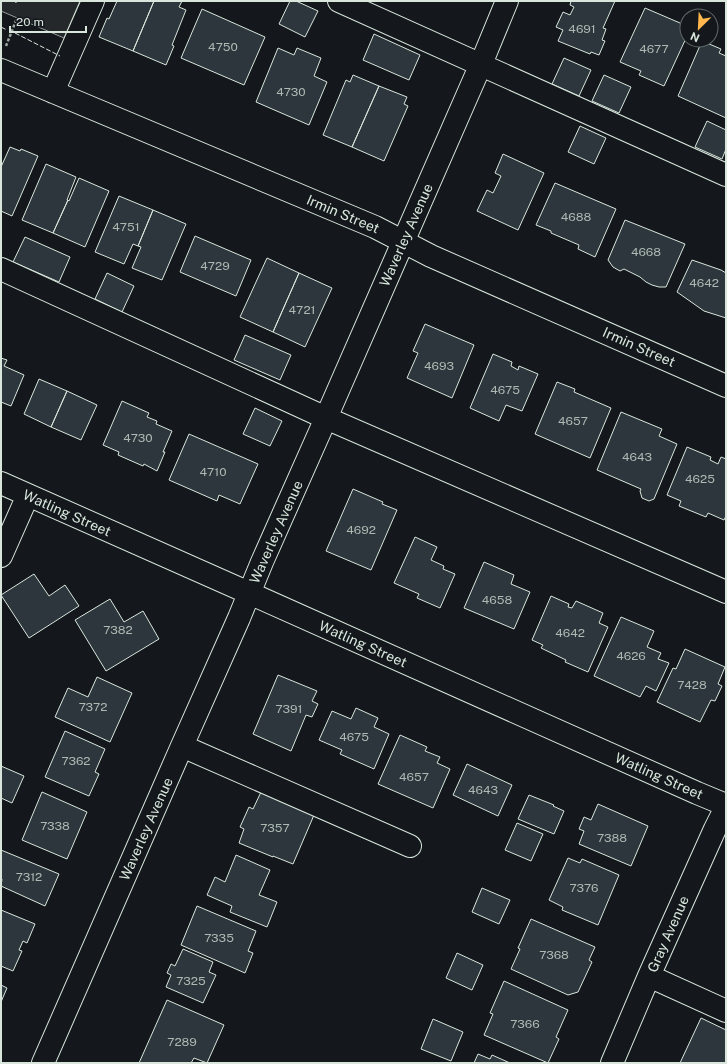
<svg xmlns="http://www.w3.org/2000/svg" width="727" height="1064" font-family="'Public Sans',sans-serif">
<rect width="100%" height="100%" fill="#14181c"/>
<!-- parking -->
<path fill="#24282b" stroke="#939e99" d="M 1,1 L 14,1 L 16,3 L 17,1 L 80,1 L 64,38 L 1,11 Z"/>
<!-- building -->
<path fill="#2c363c" stroke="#d8e6dc" d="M 117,1 L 154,1 L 133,51 L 99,37 L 107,18 L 109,19 Z
M 154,1 L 182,1 L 179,7 L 186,10 L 172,45 L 174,46 L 166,65 L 133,51 Z
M 290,1 L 296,1 L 318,11 L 305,37 L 279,24 Z
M 571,1 L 615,1 L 603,28 L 606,29 L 602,40 L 605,41 L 599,55 L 591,52 L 590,54 L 558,41 L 563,30 L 556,27 L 563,12 L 570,15 L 574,7 L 570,5 Z
M 645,8 L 687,26 L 687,36 L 664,86 L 639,75 L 641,71 L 620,62 Z
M 202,9 L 265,37 L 244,85 L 181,58 Z
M 374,34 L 420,55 L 409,80 L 363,60 Z
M 702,41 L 721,49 L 719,53 L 726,56 L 726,118 L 678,96 Z
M 278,48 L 294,55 L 297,48 L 321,58 L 314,76 L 327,82 L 309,125 L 256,102 Z
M 564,58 L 591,70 L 579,96 L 552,84 Z
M 353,75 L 379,86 L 352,147 L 323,135 L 346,80 L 350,82 Z
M 604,75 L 631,87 L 619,113 L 592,101 Z
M 379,86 L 407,97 L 404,104 L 408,106 L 384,161 L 352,147 Z
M 707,121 L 726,130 L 726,149 L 722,159 L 695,147 Z
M 580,126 L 606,138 L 594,164 L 568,152 Z
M 10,147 L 20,151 L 21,149 L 38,156 L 12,216 L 1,211 L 1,167 Z
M 503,154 L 544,173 L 518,230 L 477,211 L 487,190 L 493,193 L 501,176 L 495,173 Z
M 46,164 L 76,177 L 67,200 L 68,200 L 53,233 L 22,220 Z
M 79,178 L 109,191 L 85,247 L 53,233 L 68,200 L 69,201 Z
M 555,183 L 616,209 L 595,257 L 578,249 L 579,245 L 551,233 L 551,231 L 536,225 Z
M 119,196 L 153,210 L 138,246 L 133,244 L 124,264 L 95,252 Z
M 153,210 L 186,224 L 162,280 L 132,268 L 141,247 L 138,246 Z
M 625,220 L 685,244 L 666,287 L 659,287 L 652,285 L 646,282 L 640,277 L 624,269 L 620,271 L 613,267 L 608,260 Z
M 195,236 L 251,260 L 236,296 L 180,272 Z
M 25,237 L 70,257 L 59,282 L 13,262 Z
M 267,258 L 299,273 L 273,332 L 240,317 Z
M 692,260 L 721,270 L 726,273 L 726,318 L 704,311 L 677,292 Z
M 107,273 L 134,286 L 122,312 L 95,299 Z
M 299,273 L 332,288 L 305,347 L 273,332 Z
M 425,324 L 474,345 L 452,398 L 407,378 L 418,353 L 413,351 Z
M 245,335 L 291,355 L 280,380 L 234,360 Z
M 493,354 L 512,362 L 511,366 L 518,370 L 519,366 L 538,374 L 522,411 L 506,405 L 499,421 L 470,408 Z
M 1,358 L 7,360 L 4,366 L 24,375 L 11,406 L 1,402 Z
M 39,379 L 67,391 L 51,427 L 24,414 Z
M 557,382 L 575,389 L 574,392 L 611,408 L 590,458 L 535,434 Z
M 67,391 L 97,405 L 81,440 L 51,427 Z
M 122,401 L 149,413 L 147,417 L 157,421 L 156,424 L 172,431 L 163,452 L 165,452 L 157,471 L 144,464 L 143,466 L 118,455 L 119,452 L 103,445 Z
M 255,408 L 282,421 L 270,446 L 243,434 Z
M 621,412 L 662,429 L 659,436 L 677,444 L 654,499 L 649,501 L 642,498 L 640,491 L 641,489 L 597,470 Z
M 189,434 L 258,464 L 240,504 L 219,495 L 217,501 L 169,480 Z
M 687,447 L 711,457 L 710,460 L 718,464 L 721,457 L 726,459 L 726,516 L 724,520 L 708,513 L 706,517 L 679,506 L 681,501 L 667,495 Z
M 353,489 L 383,502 L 382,504 L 397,510 L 371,570 L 326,551 Z
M 415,537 L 437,547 L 431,560 L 444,566 L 443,569 L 455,574 L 440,608 L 417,598 L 419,594 L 394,583 Z
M 484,562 L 514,575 L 511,584 L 530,592 L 514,629 L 464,608 Z
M 34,574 L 49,596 L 65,585 L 79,606 L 29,638 L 1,595 Z
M 551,596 L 569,604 L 568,607 L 572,608 L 576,601 L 603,613 L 599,623 L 608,627 L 588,672 L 565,662 L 566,660 L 541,648 L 543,645 L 532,640 Z
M 110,599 L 124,622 L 143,611 L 159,639 L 106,671 L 75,620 Z
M 621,617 L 654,631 L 647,647 L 661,653 L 658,659 L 669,663 L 656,691 L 646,686 L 640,697 L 594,676 Z
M 685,649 L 725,667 L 718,684 L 722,686 L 715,701 L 711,700 L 700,722 L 657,702 L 673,668 L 676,669 Z
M 278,675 L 317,691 L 312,701 L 318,704 L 312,717 L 306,715 L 291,751 L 253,734 Z
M 97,677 L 132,693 L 110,742 L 55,717 L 68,688 L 88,697 Z
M 356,708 L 378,718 L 374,727 L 389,734 L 374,769 L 340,754 L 342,750 L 319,740 L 332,711 L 351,719 Z
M 65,731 L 105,749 L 95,772 L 99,774 L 89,796 L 45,777 Z
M 400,735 L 427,747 L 425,751 L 440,757 L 437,763 L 450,769 L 433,808 L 378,784 Z
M 467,764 L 512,785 L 498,816 L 453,795 Z
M 1,766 L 24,776 L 12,803 L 1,798 Z
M 42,792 L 87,812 L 67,859 L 22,840 Z
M 261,792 L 314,815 L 293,864 L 273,856 L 273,857 L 239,843 L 244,829 L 240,827 L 249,807 L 253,809 Z
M 529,795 L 554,805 L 553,806 L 564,811 L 554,834 L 518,819 Z
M 598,804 L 648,826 L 631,866 L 579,844 L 584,831 L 579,829 L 584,817 L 591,820 Z
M 517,823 L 543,834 L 531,861 L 505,850 Z
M 1,850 L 59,874 L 45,906 L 1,886 L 2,879 L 1,879 Z
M 236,855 L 270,870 L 259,895 L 277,902 L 267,927 L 230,912 L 232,906 L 207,895 L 215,877 L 225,882 Z
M 568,858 L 580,863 L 582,859 L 619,875 L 598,925 L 562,910 L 563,907 L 549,900 Z
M 482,888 L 510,900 L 499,924 L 472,912 Z
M 197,906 L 256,931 L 248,951 L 253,953 L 245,973 L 181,945 Z
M 1,910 L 35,924 L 27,943 L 23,941 L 19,950 L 22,951 L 13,971 L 1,966 Z
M 531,919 L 595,947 L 589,960 L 592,962 L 578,992 L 568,995 L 511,969 L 520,949 L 518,948 Z
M 183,949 L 213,962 L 209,972 L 216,975 L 203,1003 L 166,987 L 171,975 L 167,973 L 171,964 L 175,966 Z
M 457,953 L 483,965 L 472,990 L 446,978 Z
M 504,981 L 568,1010 L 556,1037 L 559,1039 L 548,1063 L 484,1035 L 493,1014 L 490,1013 Z
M 1,985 L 7,988 L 1,1002 Z
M 167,1000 L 224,1025 L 207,1063 L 194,1058 L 191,1063 L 139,1063 Z
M 701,1018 L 726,1030 L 726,1063 L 680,1063 Z
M 433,1019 L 463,1032 L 451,1061 L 421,1049 Z
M 478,1054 L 490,1059 L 492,1055 L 510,1063 L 474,1063 Z"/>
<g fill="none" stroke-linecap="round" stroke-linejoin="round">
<!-- minor casing -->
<g stroke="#d8e6dc" stroke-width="24">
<path id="minor" d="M 339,1 L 726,175
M 1,70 L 375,227 L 431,256 L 726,386
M 53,92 L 93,1
M 1,269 L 326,418 L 726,592
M 1,483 L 249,593 L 697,793 L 726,805
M 1,556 L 28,495
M 182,746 L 410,846
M 649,976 L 726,1011
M 43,1063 L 182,746 L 239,618 L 262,562 L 326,418 L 481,64 L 507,1
M 612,1063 L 649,976 L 715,829 L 726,807"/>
</g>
<!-- path -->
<path stroke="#9da8a2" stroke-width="2.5" stroke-dasharray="3 2" stroke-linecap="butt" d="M 6,46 L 17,18"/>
<!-- minor -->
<use href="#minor" stroke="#14181c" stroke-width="22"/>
<!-- fence -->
<path stroke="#d8e6dc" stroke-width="1" stroke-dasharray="5 2" stroke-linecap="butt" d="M 1,27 L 7,30
M 15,33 L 60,56"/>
</g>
<g text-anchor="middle" stroke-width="3" stroke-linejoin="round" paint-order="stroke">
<!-- number labels -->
<g font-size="12" fill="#adbab4">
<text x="582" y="33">4691</text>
<text x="223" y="51">4750</text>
<text x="654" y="53">4677</text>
<text x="291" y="96">4730</text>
<text x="576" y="221">4688</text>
<text x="126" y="231">4751</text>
<text x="646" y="256">4668</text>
<text x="215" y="270">4729</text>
<text x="704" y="287">4642</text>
<text x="302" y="314">4721</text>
<text x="439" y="370">4693</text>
<text x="505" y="394">4675</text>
<text x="573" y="425">4657</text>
<text x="138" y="442">4730</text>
<text x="637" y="461">4643</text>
<text x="213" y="476">4710</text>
<text x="700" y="483">4625</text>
<text x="361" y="534">4692</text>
<text x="497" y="604">4658</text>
<text x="118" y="634">7382</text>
<text x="570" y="637">4642</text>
<text x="631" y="660">4626</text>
<text x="692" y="689">7428</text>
<text x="93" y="711">7372</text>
<text x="289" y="713">7391</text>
<text x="354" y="741">4675</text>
<text x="76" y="765">7362</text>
<text x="414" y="781">4657</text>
<text x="483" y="794">4643</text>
<text x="55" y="830">7338</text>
<text x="275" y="832">7357</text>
<text x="612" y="842">7388</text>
<text x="29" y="881">7312</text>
<text x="584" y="892">7376</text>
<text x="219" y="942">7335</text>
<text x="554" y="959">7368</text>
<text x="191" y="985">7325</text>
<text x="525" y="1028">7366</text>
<text x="182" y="1046">7289</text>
</g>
<!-- street labels -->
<g font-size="14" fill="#d8e6dc" stroke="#14181c">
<text transform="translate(343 214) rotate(23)" y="5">Irmin Street</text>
<text transform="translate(406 235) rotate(-66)" y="5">Waverley Avenue</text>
<text transform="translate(639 347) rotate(24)" y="5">Irmin Street</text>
<text transform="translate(67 513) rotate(24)" y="5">Watling Street</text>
<text transform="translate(276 532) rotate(-66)" y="5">Waverley Avenue</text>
<text transform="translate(363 644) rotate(24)" y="5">Watling Street</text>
<text transform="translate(659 776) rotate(24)" y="5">Watling Street</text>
<text transform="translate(146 829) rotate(-66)" y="5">Waverley Avenue</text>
<text transform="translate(668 934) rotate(-66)" y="5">Gray Avenue</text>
</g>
</g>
<!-- border -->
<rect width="727" height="1064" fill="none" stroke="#d8e6dc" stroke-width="4"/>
<!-- north arrow -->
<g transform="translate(699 28) rotate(204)"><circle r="19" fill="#14181c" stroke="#626a69"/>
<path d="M0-3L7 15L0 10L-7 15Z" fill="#ffb74d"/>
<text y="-6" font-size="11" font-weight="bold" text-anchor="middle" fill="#d8e6dc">N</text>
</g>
<!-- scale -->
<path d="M10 26v6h76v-6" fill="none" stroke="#d8e6dc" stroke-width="2"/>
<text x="16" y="26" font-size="12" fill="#d8e6dc" stroke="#14181c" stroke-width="3" paint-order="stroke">20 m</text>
</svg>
